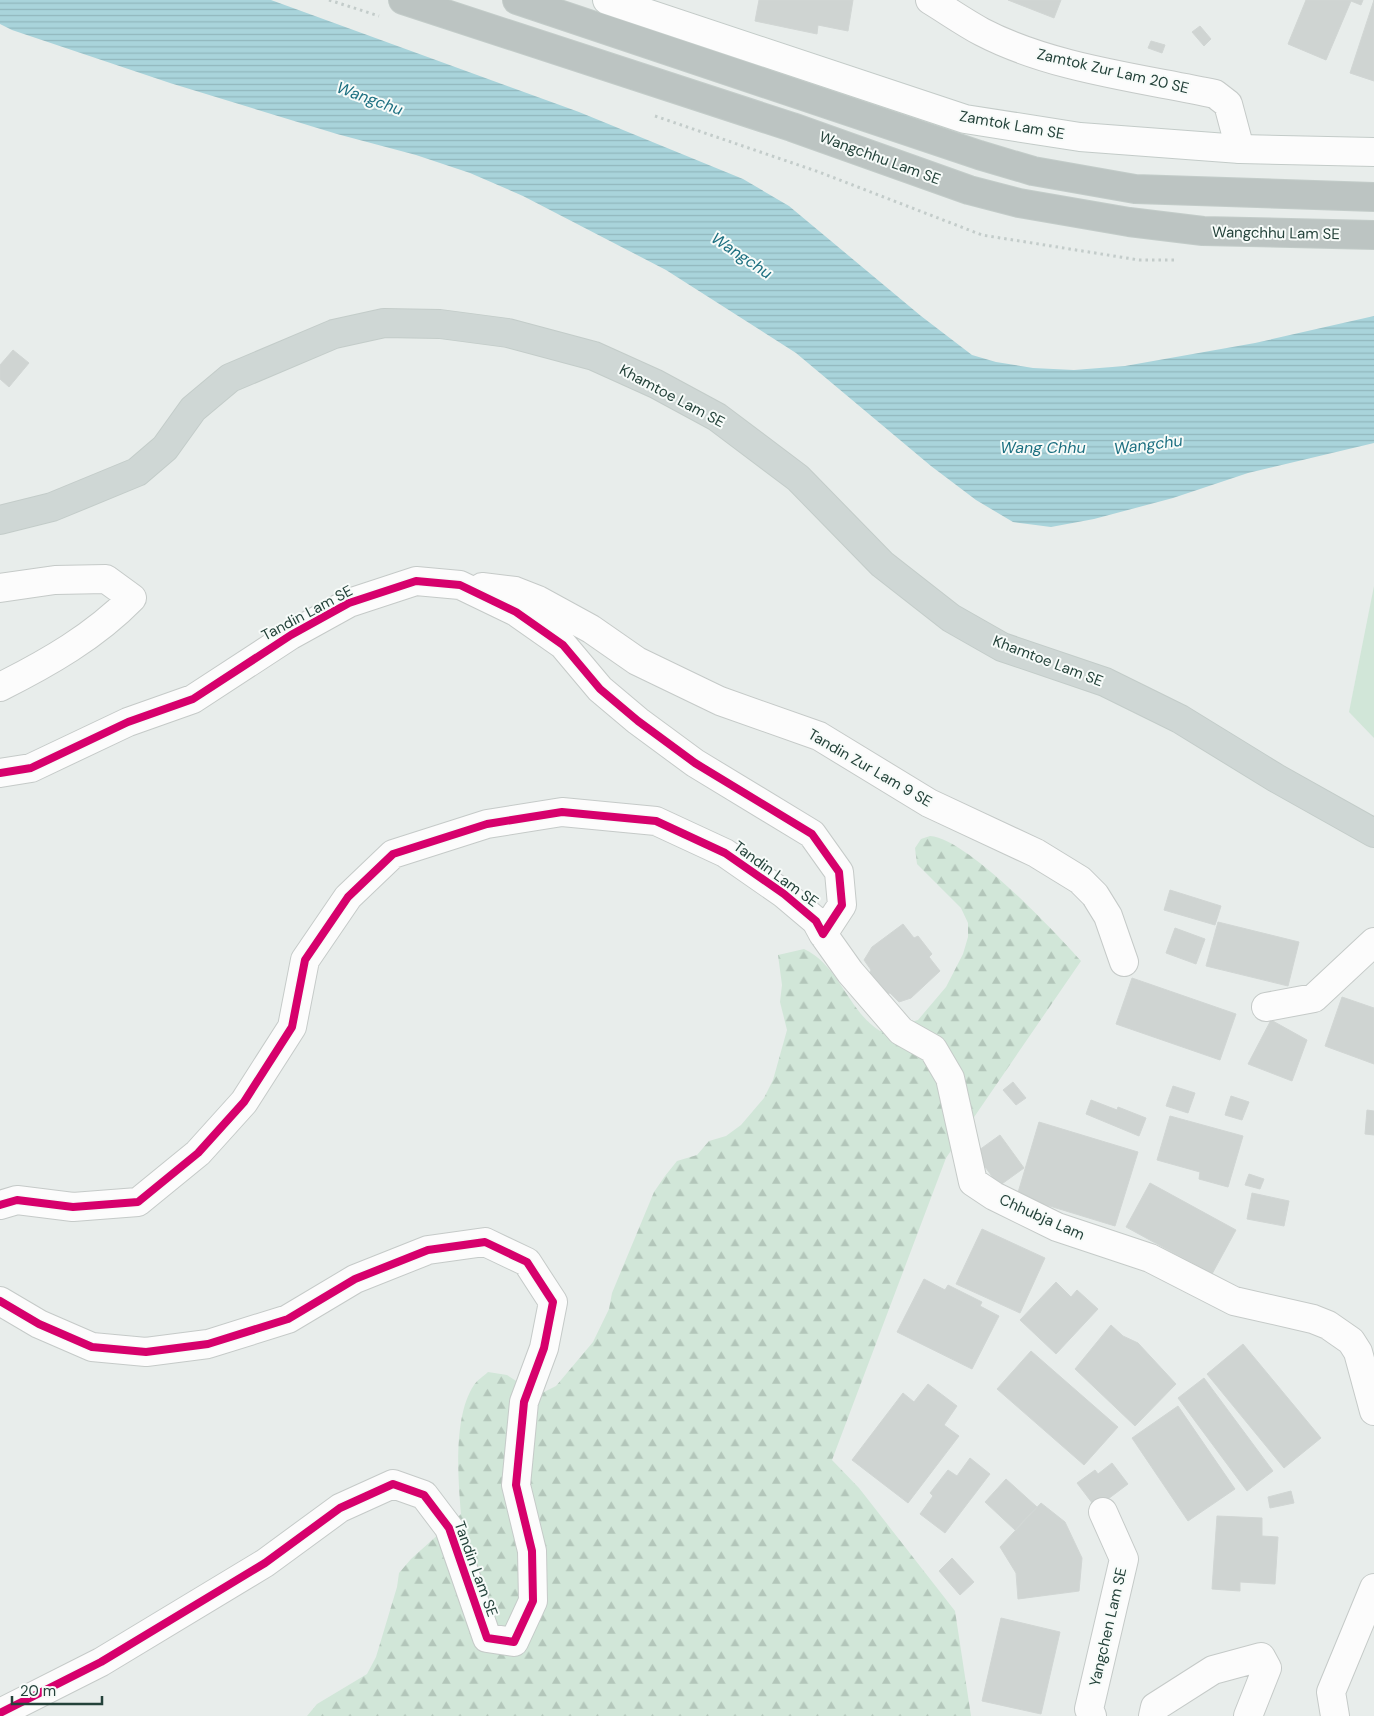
<svg xmlns="http://www.w3.org/2000/svg" width="1374" height="1716" font-family="'DM Sans',sans-serif">
<defs>
<pattern id="forest-firs" width="22" height="20" patternUnits="userSpaceOnUse" patternTransform="scale(1.25)"><rect width="22" height="20" fill="#d1e6d8"/><path d="M5 1l3.5 6h-7zM16 11l3.5 6h-7z" fill="#b3c6ba"/></pattern>
<pattern id="water-rules" width="6" height="5" patternUnits="userSpaceOnUse" patternTransform="scale(1.25)"><rect width="6" height="5" fill="#a9d4db"/><path d="M0 2.5h6" fill="none" stroke="#91b7bd"/></pattern>
</defs>
<rect width="100%" height="100%" fill="#e8edeb"/>
<!-- forest -->
<path fill="url(#forest-firs)" d="M 930,836 C 968,839 1054,931 1081,961 L 946,1158 L 832,1460 L 859,1488 L 955,1611 L 971,1716 L 307,1716 L 317,1704 L 367,1674 L 376,1657 L 397,1587 L 399,1573 L 411,1559 L 461,1514 C 458,1478 453,1416 474,1385 C 477,1380 484,1376 488,1372 L 507,1375 L 521,1384 L 524,1402 L 556,1386 L 593,1342 L 609,1309 L 612,1293 L 654,1192 L 665,1176 L 677,1161 L 697,1155 L 709,1141 L 726,1136 L 741,1125 L 764,1098 L 773,1080 L 787,1030 L 780,1002 L 782,985 L 778,955 L 804,949 C 840,966 847,1010 880,1031 L 918,1020 L 946,987 L 963,954 L 968,937 L 968,923 L 961,908 L 917,864 L 915,848 L 921,839 Z"/>
<!-- garden -->
<path fill="#d1e6d8" d="M 1374,586 L 1374,738 L 1349,712 Z"/>
<!-- water -->
<path fill="url(#water-rules)" d="M 0,0 L 271,0 L 579,112 L 743,179 L 789,206 L 921,316 L 972,355 L 996,362 L 1033,368 L 1074,370 L 1125,366 L 1255,343 L 1374,316 L 1374,443 L 1248,473 L 1173,498 L 1094,519 L 1051,527 L 1013,522 L 976,500 L 931,466 L 796,353 L 666,270 L 523,196 L 470,173 L 416,155 L 337,134 L 170,83 L 12,30 L 0,24 Z"/>
<!-- building -->
<path fill="#cfd4d2" stroke="#d1d6d4" d="M 759,0 L 853,0 L 848,31 L 818,25 L 817,34 L 755,21 Z
M 1008,0 L 1061,0 L 1054,18 Z
M 1306,0 L 1363,0 L 1361,5 L 1351,1 L 1326,60 L 1288,44 Z
M 1374,0 L 1374,81 L 1350,73 Z
M 1200,26 L 1211,39 L 1204,46 L 1192,32 Z
M 1151,41 L 1165,45 L 1162,53 L 1148,48 Z
M 13,350 L 29,363 L 9,387 L 0,379 L 0,365 Z
M 1170,890 L 1221,906 L 1215,925 L 1164,910 Z
M 1218,922 L 1299,942 L 1288,986 L 1206,966 Z
M 903,924 L 914,938 L 918,936 L 932,954 L 929,957 L 940,971 L 911,998 L 899,1002 L 890,993 L 885,994 L 869,975 L 871,970 L 864,960 L 872,947 Z
M 1175,928 L 1205,939 L 1196,964 L 1166,953 Z
M 1132,978 L 1236,1014 L 1220,1060 L 1116,1024 Z
M 1342,997 L 1374,1008 L 1374,1064 L 1325,1046 Z
M 1271,1020 L 1307,1040 L 1292,1081 L 1248,1064 Z
M 1013,1082 L 1026,1098 L 1016,1105 L 1003,1090 Z
M 1173,1086 L 1195,1093 L 1188,1113 L 1166,1106 Z
M 1231,1096 L 1249,1102 L 1242,1120 L 1225,1115 Z
M 1091,1100 L 1117,1110 L 1118,1107 L 1146,1118 L 1139,1136 L 1086,1114 Z
M 1367,1110 L 1374,1111 L 1374,1135 L 1365,1134 Z
M 1170,1116 L 1243,1136 L 1228,1187 L 1199,1179 L 1200,1172 L 1157,1160 Z
M 1039,1122 L 1138,1152 L 1115,1226 L 1017,1196 Z
M 1000,1135 L 1024,1168 L 999,1186 L 975,1153 Z
M 1249,1174 L 1264,1179 L 1260,1189 L 1245,1185 Z
M 1150,1183 L 1236,1230 L 1212,1274 L 1126,1227 Z
M 1252,1193 L 1289,1201 L 1284,1226 L 1247,1219 Z
M 982,1229 L 1045,1258 L 1020,1313 L 956,1284 Z
M 924,1279 L 945,1290 L 948,1285 L 982,1302 L 980,1306 L 999,1316 L 972,1369 L 897,1332 Z
M 1056,1282 L 1071,1297 L 1077,1290 L 1098,1309 L 1056,1354 L 1020,1320 Z
M 1111,1325 L 1123,1336 L 1138,1343 L 1176,1384 L 1135,1426 L 1075,1369 Z
M 1243,1344 L 1321,1438 L 1284,1468 L 1207,1374 Z
M 1031,1351 L 1118,1427 L 1084,1465 L 997,1389 Z
M 1204,1378 L 1273,1471 L 1247,1491 L 1178,1398 Z
M 928,1384 L 957,1406 L 944,1425 L 959,1436 L 908,1503 L 852,1460 L 903,1393 L 914,1402 Z
M 1178,1406 L 1235,1489 L 1188,1521 L 1132,1438 Z
M 970,1458 L 990,1474 L 945,1533 L 920,1514 L 933,1496 L 930,1493 L 948,1470 L 957,1476 Z
M 1112,1463 L 1128,1484 L 1096,1508 L 1077,1483 L 1095,1470 L 1098,1474 Z
M 1006,1479 L 1037,1507 L 1015,1530 L 985,1502 Z
M 1291,1491 L 1294,1503 L 1270,1508 L 1268,1497 Z
M 1041,1503 L 1065,1522 L 1082,1558 L 1079,1591 L 1018,1599 L 1016,1573 L 1000,1547 Z
M 1217,1516 L 1262,1518 L 1262,1536 L 1278,1537 L 1275,1584 L 1240,1582 L 1240,1591 L 1212,1589 Z
M 952,1558 L 974,1582 L 960,1595 L 939,1571 Z
M 1001,1618 L 1060,1632 L 1041,1714 L 982,1701 Z"/>
<g fill="none" stroke-linecap="round" stroke-linejoin="round">
<!-- street casing -->
<g stroke="#c5cac8" stroke-width="30">
<path id="street" d="M 930,0 C 948,11 965,23 982,32 C 1051,68 1140,78 1215,94 L 1228,104 L 1240,149
M 482,587 L 515,591 L 538,600 L 591,629 L 637,661 L 720,701 L 819,736 L 929,803 L 1036,853 L 1080,880 L 1095,895 L 1108,916 L 1124,962
M 0,588 L 55,580 L 106,579 L 132,598 C 95,636 48,663 0,687
M 0,773 L 31,768 L 128,722 L 193,699 L 291,635 L 349,603 L 416,581 L 460,585 L 516,612 L 563,645 L 600,689 L 638,721 L 695,763 L 812,834 L 839,872 L 842,905 L 823,934 L 816,921 L 784,894 L 725,853 L 656,821 L 562,812 L 487,824 L 393,854 L 348,897 L 305,960 L 292,1027 L 244,1102 L 198,1153 L 138,1202 L 73,1207 L 17,1200 L 0,1205
M 823,934 L 850,972 L 901,1031 L 933,1049 L 950,1078 L 973,1182 L 994,1196 L 1057,1227 L 1150,1258 L 1234,1301 L 1313,1319 L 1328,1325 L 1351,1341 L 1358,1352 L 1374,1411
M 1266,1007 L 1314,998 L 1374,942
M 0,1301 L 39,1324 L 92,1347 L 146,1352 L 208,1344 L 288,1319 L 355,1279 L 428,1250 L 485,1242 L 527,1262 L 553,1302 L 544,1348 L 524,1402 L 516,1485 L 532,1551 L 533,1601 L 514,1642 L 487,1638 L 449,1528 L 424,1495 L 393,1484 L 340,1508 L 265,1563 L 101,1662 L 0,1713
M 1092,1716 L 1089,1709 L 1124,1559 L 1103,1512
M 1153,1716 L 1155,1707 L 1213,1670 L 1261,1657 L 1267,1668 L 1248,1716
M 1335,1716 L 1331,1692 L 1374,1588"/>
</g>
<!-- secondary casing -->
<g stroke="#c3cbc8" stroke-width="30">
<path id="secondary" d="M 607,0 L 965,119 L 1080,137 L 1240,149 L 1374,152"/>
</g>
<!-- primary casing -->
<g stroke="#c3ccc9" stroke-width="30">
<path id="primary" d="M 0,520 L 52,507 L 137,472 L 165,448 L 193,409 L 230,378 L 334,334 L 384,323 L 440,324 L 508,333 L 594,356 L 656,384 L 717,417 L 798,478 L 882,564 L 951,618 L 1002,647 L 1105,682 L 1180,719 L 1276,778 L 1374,833"/>
</g>
<!-- highway casing -->
<g stroke="#c3ccc9" stroke-width="30">
<path id="highway" d="M 403,0 L 792,127 L 969,190 L 1019,203 L 1129,222 L 1203,231 L 1374,235
M 517,0 L 979,155 L 1033,171 L 1135,189 L 1374,197"/>
</g>
<!-- path -->
<path stroke="#c3ccca" stroke-width="3" stroke-dasharray="2.5 4" stroke-linecap="butt" d="M 329,0 L 379,16
M 655,116 L 819,172 L 982,235 L 1139,260 L 1178,260"/>
<!-- street -->
<use href="#street" stroke="#fcfcfc" stroke-width="28"/>
<!-- secondary -->
<use href="#secondary" stroke="#fcfcfc" stroke-width="28"/>
<!-- primary -->
<use href="#primary" stroke="#cfd7d5" stroke-width="28"/>
<!-- highway -->
<use href="#highway" stroke="#bcc4c2" stroke-width="28"/>
<!-- cycleway casing -->
<g stroke="#f7fbf9" stroke-width="11">
<path id="cycleway" d="M 0,773 L 31,768 L 128,722 L 193,699 L 291,635 L 349,603 L 416,581 L 460,585 L 516,612 L 563,645 L 600,689 L 638,721 L 695,763 L 812,834 L 839,872 L 842,905 L 823,934 L 816,921 L 784,894 L 725,853 L 656,821 L 562,812 L 487,824 L 393,854 L 348,897 L 305,960 L 292,1027 L 244,1102 L 198,1153 L 138,1202 L 73,1207 L 17,1200 L 0,1205
M 0,1301 L 39,1324 L 92,1347 L 146,1352 L 208,1344 L 288,1319 L 355,1279 L 428,1250 L 485,1242 L 527,1262 L 553,1302 L 544,1348 L 524,1402 L 516,1485 L 532,1551 L 533,1601 L 514,1642 L 487,1638 L 449,1528 L 424,1495 L 393,1484 L 340,1508 L 265,1563 L 101,1662 L 0,1713"/>
</g>
<!-- cycleway -->
<use href="#cycleway" stroke="#d6006c" stroke-width="8"/>
</g>
<g text-anchor="middle" stroke-width="4" stroke-linejoin="round" paint-order="stroke">
<!-- street labels -->
<g font-size="15" fill="#24423a" stroke="#f7fbf9">
<text transform="translate(1113 71) rotate(13)" y="5">Zamtok Zur Lam 20 SE</text>
<text transform="translate(1012 125) rotate(10)" y="5">Zamtok Lam SE</text>
<text transform="translate(880 158) rotate(20)" y="5">Wangchhu Lam SE</text>
<text transform="translate(1276 233) rotate(1)" y="5">Wangchhu Lam SE</text>
<text transform="translate(672 396) rotate(28)" y="5">Khamtoe Lam SE</text>
<text transform="translate(307 613) rotate(-28)" y="5">Tandin Lam SE</text>
<text transform="translate(1048 661) rotate(21)" y="5">Khamtoe Lam SE</text>
<text transform="translate(870 768) rotate(30)" y="5">Tandin Zur Lam 9 SE</text>
<text transform="translate(776 874) rotate(36)" y="5">Tandin Lam SE</text>
<text transform="translate(1042 1217) rotate(24)" y="5">Chhubja Lam</text>
<text transform="translate(476 1569) rotate(70)" y="5">Tandin Lam SE</text>
<text transform="translate(1108 1627) rotate(-77)" y="5">Yangchen Lam SE</text>
</g>
<!-- water labels -->
<g font-size="16" font-style="italic" fill="#1c6f80" stroke="#f7fbf9">
<text transform="translate(370 98) rotate(20)" y="6">Wangchu</text>
<text transform="translate(742 255) rotate(34)" y="6">Wangchu</text>
<text transform="translate(1148 444) rotate(-7)" y="6">Wangchu</text>
<text x="1043" y="453">Wang Chhu</text>
</g>
</g>
<!-- scale -->
<path d="M12 1696v8h90v-8" fill="none" stroke="#24423a" stroke-width="2.5"/>
<text x="20" y="1696" font-size="15" fill="#24423a" stroke="#f7fbf9" stroke-width="4" paint-order="stroke">20 m</text>
</svg>
